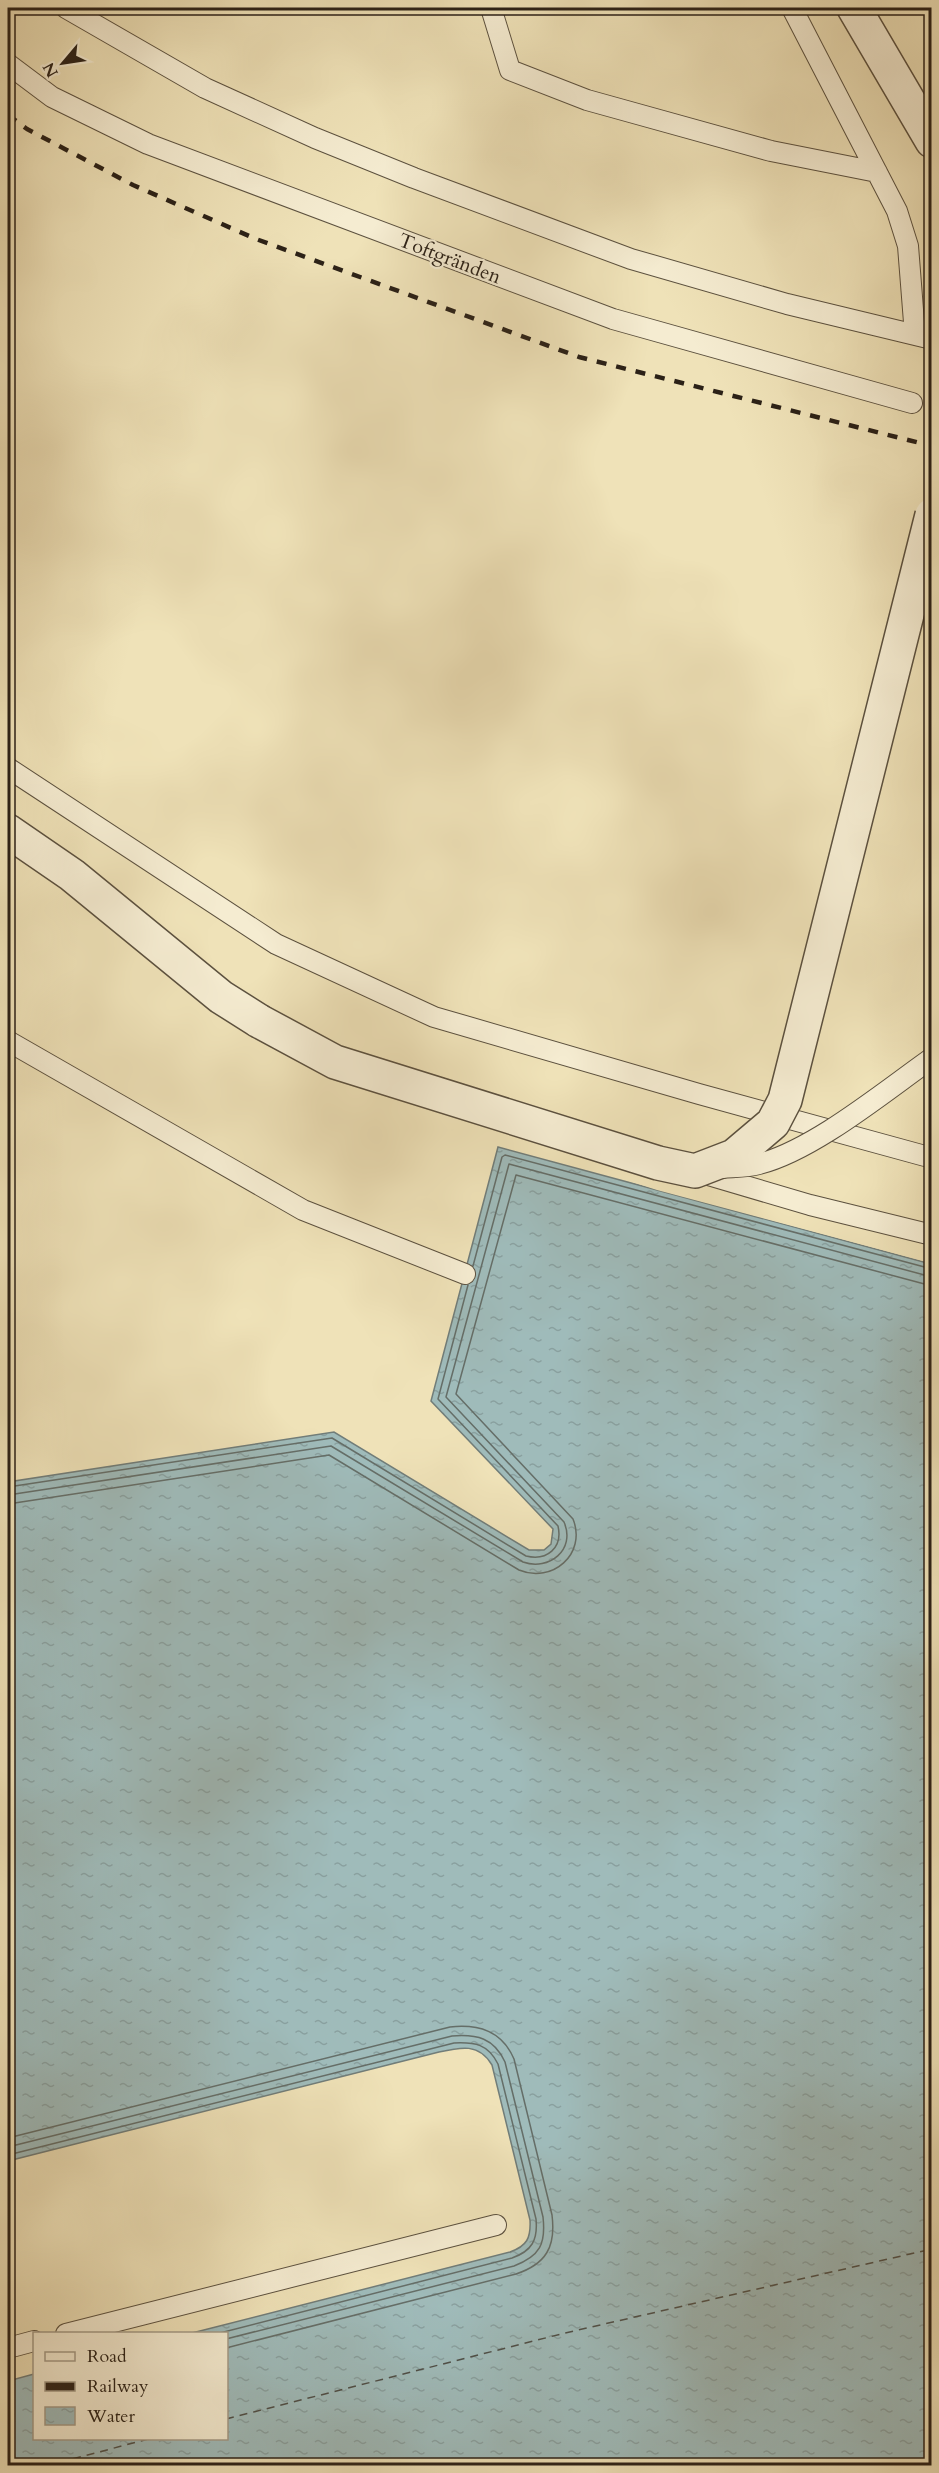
<svg xmlns="http://www.w3.org/2000/svg" width="939" height="2473" font-family="Cardo,serif">
<defs>
<pattern id="water-ripples" width="26" height="14" patternUnits="userSpaceOnUse" patternTransform="scale(1.5)"><rect width="26" height="14" fill="#9fbbba"/><path d="M2 4q2-2 4 0t4 0M15 11q2-2 4 0t4 0" fill="none" stroke="#89a09f"/></pattern>
</defs>
<rect width="100%" height="100%" fill="#efe2b8"/>
<filter id="stains"><feTurbulence type="fractalNoise" baseFrequency=".00333" numOctaves="4"/><feColorMatrix values="0 0 0 0 .2 0 0 0 0 .09 0 0 0 0 .02 0 0 0 .5 -.17"/></filter>
<radialGradient id="worn" r=".72"><stop offset=".6" stop-color="#630" stop-opacity="0"/><stop offset="1" stop-color="#630" stop-opacity=".3"/></radialGradient>
<!-- water -->
<path fill="url(#water-ripples)" stroke="#717d79" stroke-width="1.5" d="M 498,1147 L 931,1264 L 931,2465 L 8,2465 L 8,2381 L 34,2374 L 34,2438 L 226,2438 L 226,2334 L 192,2333 L 510,2252 C 527,2246 531,2238 530,2220 L 492,2065 C 479,2043 461,2047 439,2052 L 8,2161 L 8,1482 L 334,1432 L 529,1550 L 544,1550 L 551,1544 L 553,1529 L 431,1401 Z"/>
<!-- pier -->
<path fill="#efe2b8" d="M 601,1172 L 932,1261 L 931,1263 L 657,1190 Z"/>
<g fill="none" stroke-linecap="round" stroke-linejoin="round">
<!-- shore -->
<path stroke="#656e68" stroke-width="1.5" d="M 473,1266 L 502,1157 L 505,1155 L 932,1269
M 8,1487 L 332,1438 L 526,1556 C 547,1561 563,1548 558,1526 L 438,1399 L 468,1285
M 8,1495 L 331,1446 L 523,1562 C 549,1571 576,1550 564,1522 L 446,1397 L 509,1164 L 932,1277
M 8,1504 L 329,1455 L 519,1570 C 552,1584 587,1554 573,1519 L 456,1394 L 516,1175 L 932,1286
M 8,2138 L 450,2027 C 479,2024 502,2031 514,2059 L 552,2215 C 556,2247 546,2264 516,2274 L 226,2348
M 8,2147 L 452,2036 C 477,2034 494,2038 505,2062 L 543,2217 C 546,2244 540,2256 514,2266 L 226,2339
M 8,2155 L 454,2043 C 475,2042 488,2044 498,2064 L 536,2219 C 538,2240 532,2251 512,2258 L 216,2334"/>
<!-- ferry -->
<path stroke="#4e4f48" stroke-width="1.5" stroke-dasharray="8 6" stroke-linecap="butt" d="M 226,2419 L 565,2333 L 932,2249
M 46,2466 L 152,2438"/>
<!-- service casing -->
<g stroke="#5c513f" stroke-width="22">
<path id="service" d="M 66,8 L 205,88 L 315,138 L 414,178 L 631,259 L 787,304 L 932,339
M 491,8 L 510,70 L 587,100 L 771,151 L 877,172
M 792,8 L 897,211 L 908,246 L 915,335
M 8,64 L 52,97 L 148,144 L 613,319 L 912,403
M 8,768 L 276,944 L 434,1017 L 699,1094 L 925,1156 L 932,1155
M 8,1041 L 303,1210 L 465,1274
M 698,1172 L 810,1205 L 932,1235
M 66,2334 L 496,2225
M 8,2348 L 34,2341"/>
</g>
<!-- minor casing -->
<g stroke="#5c513f" stroke-width="36">
<path id="minor" d="M 854,8 L 932,141
M 8,831 L 72,875 L 221,997 L 259,1021"/>
</g>
<!-- service -->
<use href="#service" stroke="#f5ecd1" stroke-width="20"/>
<!-- minor -->
<use href="#minor" stroke="#f5ecd1" stroke-width="33"/>
<!-- rail -->
<path stroke="#2b2117" stroke-width="4.5" stroke-dasharray="10 10" stroke-linecap="butt" d="M 8,115 L 27,129 L 133,185 L 256,239 L 579,357 L 932,446"/>
<!-- service-bridge casing -->
<g stroke="#5c513f" stroke-width="22" stroke-linecap="butt">
<path id="service-bridge" d="M 723,1168 C 735,1167 748,1167 759,1164 C 814,1150 885,1091 932,1058"/>
</g>
<!-- minor-bridge casing -->
<g stroke="#5c513f" stroke-width="36" stroke-linecap="butt">
<path id="minor-bridge" d="M 259,1021 L 335,1062 L 658,1163 L 695,1171 L 734,1156 L 773,1123 L 785,1100 L 932,515"/>
</g>
<!-- service-bridge -->
<use href="#service-bridge" stroke="#f5ecd1" stroke-width="20"/>
<!-- minor-bridge -->
<use href="#minor-bridge" stroke="#f5ecd1" stroke-width="33"/>
</g>
<g text-anchor="middle" stroke-width="4.5" stroke-linejoin="round" paint-order="stroke">
<!-- street labels -->
<g font-size="20" fill="#2b2117" stroke="#f5ecd1">
<text transform="translate(450 258) rotate(21)" y="7">Toftgränden</text>
</g>
</g>
<!-- margin -->
<rect width="939" height="2473" fill="none" stroke="#efe2b8" stroke-width="30"/>
<rect x="9" y="9" width="921" height="2455" fill="none" stroke="#2b2117" stroke-width="3"/>
<rect x="15" y="15" width="909" height="2443" fill="none" stroke="#2b2117" stroke-width="1.5"/>
<!-- legend -->
<rect x="33" y="2332" width="195" height="108" fill="#f5ecd1" stroke="#a49b87" stroke-width="1.5"/>
<rect x="45" y="2352" width="30" height="9" fill="#f5ecd1" stroke="#a49b87" stroke-width="1.5"/>
<text x="87" y="2362" font-size="18" fill="#2b2117">Road</text>
<rect x="45" y="2382" width="30" height="9" fill="#2b2117" stroke="#a49b87" stroke-width="1.5"/>
<text x="87" y="2392" font-size="18" fill="#2b2117">Railway</text>
<rect x="45" y="2407" width="30" height="18" fill="url(#water-ripples)" stroke="#a49b87" stroke-width="1.5"/>
<text x="87" y="2422" font-size="18" fill="#2b2117">Water</text>
<!-- north arrow -->
<g transform="translate(63 63) rotate(241)" stroke="#f5ecd1" stroke-width="4.5" paint-order="stroke">
<path d="M0-4.5L10 22L0 15L-10 22Z" fill="#2b2117"/>
<text y="-9" font-size="16" font-weight="bold" text-anchor="middle" fill="#2b2117">N</text>
</g>
<rect width="100%" height="100%" filter="url(#stains)"/>
<rect width="100%" height="100%" fill="url(#worn)"/>
</svg>
